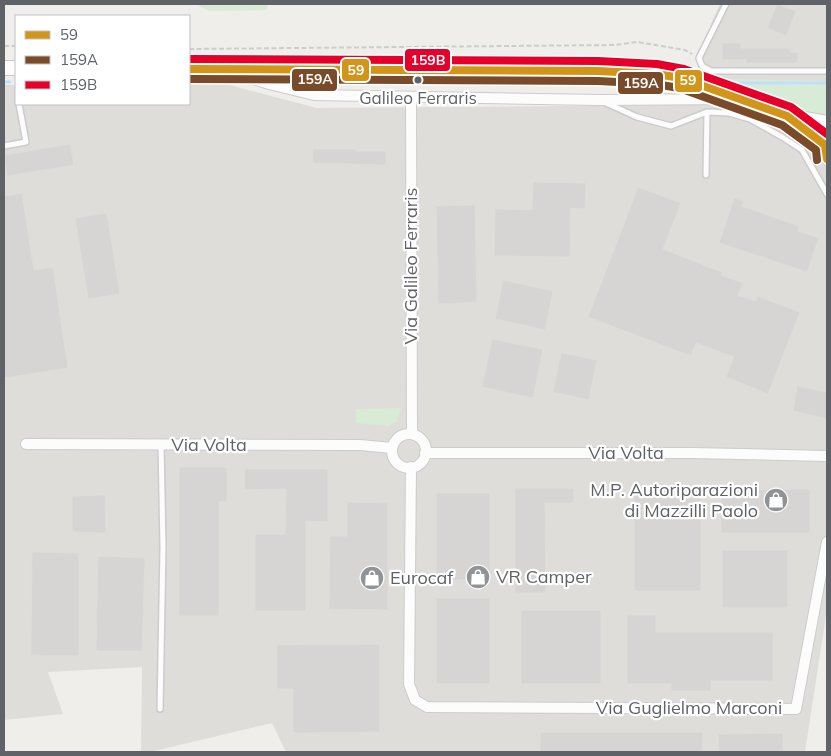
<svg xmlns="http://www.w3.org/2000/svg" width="831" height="756" font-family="Mulish,sans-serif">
<rect width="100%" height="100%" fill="#efeeea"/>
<!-- industrial -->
<path fill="#dfddda" d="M 720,4 L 827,4 L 827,609 L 805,752 L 362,752 L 350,751 L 286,752 L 272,723 L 150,752 L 141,752 L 142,667 L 48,672 L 63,714 L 4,720 L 4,85 L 16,85 L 16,104 L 189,104 L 189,83 L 221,83 L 317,108 L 689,105 L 711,24 Z"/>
<!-- green -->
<path fill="#d8ebd6" d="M 199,4 L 268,4 L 267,10 L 210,11 L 199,6 Z
M 716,79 L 827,81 L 827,117 C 790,116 750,93 716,79 Z
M 401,408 L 397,421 L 389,426 L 356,423 L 356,409 Z"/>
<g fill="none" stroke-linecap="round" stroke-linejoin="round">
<!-- stream -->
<path stroke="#bfe0f9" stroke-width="3" d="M 189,81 L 196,81
M 284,81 L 629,81 L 683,88
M 4,82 L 10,82
M 736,83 L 827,83"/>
</g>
<!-- building -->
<path fill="#d6d5d3" stroke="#deddd9" d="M 777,4 L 796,11 L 786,36 L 767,28 Z
M 722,43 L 741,43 L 741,48 L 790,48 L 790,52 L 798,53 L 798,63 L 746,63 L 746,60 L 722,60 Z
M 70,144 L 74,165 L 7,176 L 4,155 Z
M 313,149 L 356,149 L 356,151 L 386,151 L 386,165 L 312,163 Z
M 533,182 L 586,183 L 585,209 L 571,208 L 570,257 L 494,256 L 495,209 L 532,210 Z
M 638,187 L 681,203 L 663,249 L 722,272 L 721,275 L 743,283 L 738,295 L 756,301 L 758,296 L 800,312 L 768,394 L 726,377 L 734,357 L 696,343 L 691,356 L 588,317 Z
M 22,193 L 34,270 L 53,267 L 68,368 L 4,378 L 4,196 Z
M 734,198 L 744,201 L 742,206 L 799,226 L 798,231 L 819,238 L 807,272 L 719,243 Z
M 475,205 L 477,302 L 438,304 L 436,206 Z
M 107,213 L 120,294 L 88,299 L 75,218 Z
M 503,280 L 553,291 L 545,330 L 495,319 Z
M 492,339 L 543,349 L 533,398 L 482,387 Z
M 561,353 L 597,360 L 589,400 L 553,392 Z
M 797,386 L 827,392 L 827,419 L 793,411 Z
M 179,467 L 227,467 L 227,502 L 219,502 L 219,616 L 179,616 Z
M 244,469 L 328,469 L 328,522 L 306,521 L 306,611 L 255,611 L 255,534 L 285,534 L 286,489 L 245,490 Z
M 515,488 L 574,488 L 574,503 L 545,503 L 546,593 L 515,593 Z
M 810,489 L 810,533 L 721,533 L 721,490 Z
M 634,490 L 701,490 L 701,591 L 634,591 Z
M 436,493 L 490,493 L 490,580 L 436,580 Z
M 105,495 L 106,533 L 72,532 L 72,496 Z
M 347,502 L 388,503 L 388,610 L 329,609 L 330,536 L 347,536 Z
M 722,550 L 788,550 L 788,608 L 722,608 Z
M 32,552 L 79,553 L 79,656 L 31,655 Z
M 98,556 L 145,558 L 142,651 L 96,651 Z
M 436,598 L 490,598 L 490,684 L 436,684 Z
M 521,610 L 601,610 L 601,684 L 521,684 Z
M 627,615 L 656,615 L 656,632 L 773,632 L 773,681 L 711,681 L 711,691 L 671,691 L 671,684 L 627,684 Z
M 380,644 L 380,732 L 293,733 L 293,689 L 277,689 L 277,645 Z
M 540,732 L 703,732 L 702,752 L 540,752 Z
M 783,733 L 783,752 L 719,752 L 718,734 Z"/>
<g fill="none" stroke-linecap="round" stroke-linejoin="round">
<!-- lane casing -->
<g stroke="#cbcccc" stroke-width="8">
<path id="lane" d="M 726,4 L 699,58 L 702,66 L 711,71 L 827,71
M 604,102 L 637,117 L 671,126 L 707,112 L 729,113 L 750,119 L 782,137 L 802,150 L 827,194
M 4,146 L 26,142 L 19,104
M 706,175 L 707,112
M 160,709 L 163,547 L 161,444"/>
</g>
<!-- street casing -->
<g stroke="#cbcccc" stroke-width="12">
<path id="street" d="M 232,72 L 269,84 L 314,95 L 599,100 L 734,99
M 411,97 L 412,434
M392 451a17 17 0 1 1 34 0a17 17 0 1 1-34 0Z
M 26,444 L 360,445 L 392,448
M 425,453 L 692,453 L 827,456
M 411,467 L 409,684 L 415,700 L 427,707 L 796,709 L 827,542"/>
</g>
<!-- secondary casing -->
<g stroke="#cacacb" stroke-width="16">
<path id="secondary" d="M 4,68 L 16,68
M 189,69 L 598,71 L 656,74 L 681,78 L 705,86 L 787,116 L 827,123
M 790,118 L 825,145"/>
</g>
<!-- path -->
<path stroke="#cacfcc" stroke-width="2" stroke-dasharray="5 2.5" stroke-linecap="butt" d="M 4,46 L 16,46
M 189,49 L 615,45 L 637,42 L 685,50 L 692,54"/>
<!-- lane -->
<use href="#lane" stroke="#fdfcfc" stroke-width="5"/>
<!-- street -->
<use href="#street" stroke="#fdfcfc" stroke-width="10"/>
<!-- secondary -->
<use href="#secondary" stroke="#fdfcfc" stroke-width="14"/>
<!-- bus-1 casing -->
<g stroke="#fff" stroke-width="11">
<path id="bus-1" d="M 189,69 L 598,71 L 656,74 L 681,78 L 787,116 L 825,145 L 827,159"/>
</g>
<!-- bus-2 casing -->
<g stroke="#fff" stroke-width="11">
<path id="bus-2" d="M 189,79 L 598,81 L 655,84 L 679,88 L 782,125 L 816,150 L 817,160"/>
</g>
<!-- bus-3 casing -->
<g stroke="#fff" stroke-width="11">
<path id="bus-3" d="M 189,59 L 598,61 L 657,64 L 684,69 L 791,107 L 827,134"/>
</g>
<!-- bus-1 -->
<use href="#bus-1" stroke="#d1951a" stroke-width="8"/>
<!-- bus-2 -->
<use href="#bus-2" stroke="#7a4b2a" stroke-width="8"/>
<!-- bus-3 -->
<use href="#bus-3" stroke="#e4002b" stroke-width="8"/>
</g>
<!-- icons -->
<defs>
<g id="shop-disc" transform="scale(1.25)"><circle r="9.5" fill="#919496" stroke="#fff"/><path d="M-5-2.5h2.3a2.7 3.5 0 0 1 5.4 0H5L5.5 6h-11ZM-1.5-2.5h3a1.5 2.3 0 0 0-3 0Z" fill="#fff"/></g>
</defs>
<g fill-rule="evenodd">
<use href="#shop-disc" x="776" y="500"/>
<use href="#shop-disc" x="478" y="577"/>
<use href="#shop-disc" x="372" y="578"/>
</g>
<!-- markers -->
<circle fill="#5f6368" stroke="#fff" stroke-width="2" cx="418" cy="80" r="4.5"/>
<g text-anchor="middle" stroke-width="4.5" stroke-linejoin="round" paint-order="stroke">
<!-- bus labels -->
<g font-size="17" fill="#5f6368" stroke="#fff">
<text x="418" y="104">Galileo Ferraris</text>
</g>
<!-- street labels -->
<g font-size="18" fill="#5f6368" stroke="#fff">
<text transform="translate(411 266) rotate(-90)" y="6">Via Galileo Ferraris</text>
<text x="209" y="451">Via Volta</text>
<text x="626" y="459">Via Volta</text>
<text x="689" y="714">Via Guglielmo Marconi</text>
</g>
<!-- poi labels -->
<g font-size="18" fill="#5f6368" stroke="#fff" text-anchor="start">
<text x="758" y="496" text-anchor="end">M.P. Autoriparazioni<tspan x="758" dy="21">di Mazzilli Paolo</tspan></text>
<text x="496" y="583">VR Camper</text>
<text x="390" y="584">Eurocaf</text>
</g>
</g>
<g stroke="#fff" stroke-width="2">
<rect x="404" y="48" width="47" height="24" rx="5" fill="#e4002b"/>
<rect x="341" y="58" width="29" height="24" rx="5" fill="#d1951a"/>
<rect x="291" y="68" width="47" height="24" rx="5" fill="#7a4b2a"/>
<rect x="674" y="69" width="29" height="24" rx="5" fill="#d1951a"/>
<rect x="617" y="71" width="47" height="24" rx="5" fill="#7a4b2a"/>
</g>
<g font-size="14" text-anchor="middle" font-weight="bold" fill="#fff">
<text x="428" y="65">159B</text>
<text x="356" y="75">59</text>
<text x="315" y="84">159A</text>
<text x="688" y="85">59</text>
<text x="641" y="88">159A</text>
</g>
<!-- border -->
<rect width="831" height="756" fill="none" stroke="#5f6368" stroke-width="10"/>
<!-- legend -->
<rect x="15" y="15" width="175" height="90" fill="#ffffff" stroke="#bfc1c3"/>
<rect x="25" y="31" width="25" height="8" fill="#d1951a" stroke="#bfc1c3"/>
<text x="60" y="40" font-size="15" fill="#5f6368">59</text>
<rect x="25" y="56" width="25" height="8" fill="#7a4b2a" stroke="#bfc1c3"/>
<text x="60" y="65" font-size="15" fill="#5f6368">159A</text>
<rect x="25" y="81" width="25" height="8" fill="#e4002b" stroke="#bfc1c3"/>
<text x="60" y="90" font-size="15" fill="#5f6368">159B</text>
</svg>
